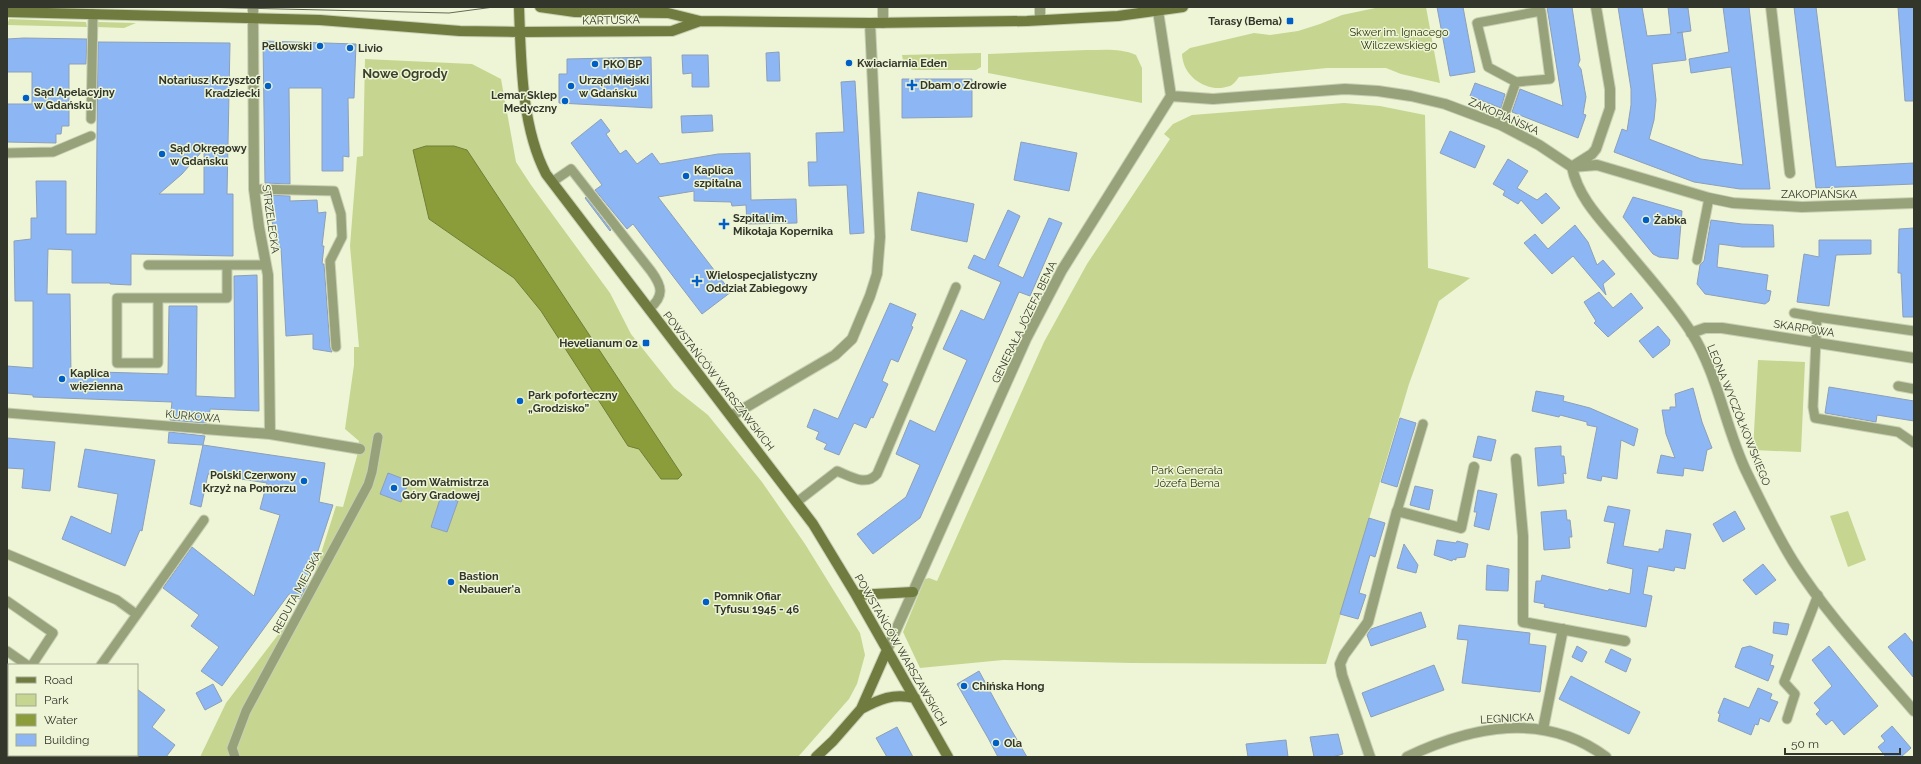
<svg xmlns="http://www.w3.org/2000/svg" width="1921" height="764" font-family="Raleway,sans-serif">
<rect width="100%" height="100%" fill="#edf5d6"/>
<!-- green -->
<path fill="#c6d690" d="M 1380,7 L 1426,7 L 1440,83 L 1401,74 L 1386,68 L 1327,68 L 1239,77 C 1237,79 1236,82 1233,84 C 1230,87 1225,87 1221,88 C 1202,89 1183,75 1182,54 L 1190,48 L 1254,33 L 1270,35 L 1298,31 L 1320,24 L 1342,15 Z
M 9,19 L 86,22 L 87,27 L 7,25 Z
M 98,22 L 136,23 L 124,28 L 97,27 Z
M 1087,50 C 1104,50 1121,48 1136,55 L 1142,68 L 1142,103 L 988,73 L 988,54 Z
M 981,53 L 981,67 L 976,70 L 912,70 L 903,61 L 902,55 Z
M 365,59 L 472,64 L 501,79 L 516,162 L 531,185 L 610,293 L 631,334 L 674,388 L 708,415 L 762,482 L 805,544 L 860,633 L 865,655 L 857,684 L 849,699 L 798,757 L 200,757 L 226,703 L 303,602 L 312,582 L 336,506 L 343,507 L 357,456 L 359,441 L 345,429 L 354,365 L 354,347 L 359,347 L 350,246 L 357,157 L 363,156 Z
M 1344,103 L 1380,106 L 1425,115 L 1428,268 L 1470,278 L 1439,301 L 1409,384 L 1326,664 L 1131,663 L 1003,660 L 920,668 L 903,632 L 925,579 L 929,578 L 937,581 L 1044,342 L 1087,264 L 1170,139 L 1164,134 L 1173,124 L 1192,115 Z
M 1758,360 L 1805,362 L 1801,452 L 1753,450 Z
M 1848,511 L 1866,560 L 1848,567 L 1830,516 Z"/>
<!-- water -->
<path fill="#8b9d3b" stroke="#717e36" d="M 426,146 L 454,146 L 467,150 L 682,475 L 678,479 L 661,479 L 639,449 L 628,446 L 541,311 L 514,278 L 429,219 L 413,150 Z"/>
<!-- building -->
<path fill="#8cb7f4" stroke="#8d9fb8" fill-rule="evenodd" d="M 1437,7 L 1463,7 L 1475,72 L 1450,76 Z
M 1547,7 L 1572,7 L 1580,60 L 1578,65 L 1581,69 L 1586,97 L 1583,114 L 1586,115 L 1578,138 L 1512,112 L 1520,89 L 1563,106 Z
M 1618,7 L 1642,7 L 1647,36 L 1671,34 L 1668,7 L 1688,8 L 1691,31 L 1677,33 L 1682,32 L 1686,60 L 1652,64 L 1656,100 L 1654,120 L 1649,139 L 1701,159 L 1743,165 L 1731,67 L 1691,73 L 1689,59 L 1729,52 L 1723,7 L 1749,7 L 1770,189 L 1740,189 L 1694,182 L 1614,152 L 1622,129 L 1627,131 L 1631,105 L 1631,89 Z
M 1794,7 L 1816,7 L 1836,167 L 1914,163 L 1914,184 L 1816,188 Z
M 1898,7 L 1914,7 L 1914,101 L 1905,101 Z
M 24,38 L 87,39 L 86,64 L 69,64 L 69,126 L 62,126 L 61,134 L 56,134 L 56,143 L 7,142 L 7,104 L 32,104 L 32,72 L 7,72 L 7,39 Z
M 263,41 L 356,44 L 354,98 L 348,98 L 349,157 L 343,156 L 343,171 L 322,171 L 322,88 L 289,88 L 290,184 L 265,183 Z
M 98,42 L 230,43 L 227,194 L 233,194 L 233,256 L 131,254 L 131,285 L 110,284 L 110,283 L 72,283 L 72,250 L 48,249 L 47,294 L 70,294 L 71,375 L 98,377 L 99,372 L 168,374 L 169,306 L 197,306 L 196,396 L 235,398 L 234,276 L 257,275 L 259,411 L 210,409 L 209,420 L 206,420 L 206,423 L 203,423 L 170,420 L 172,402 L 33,397 L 33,395 L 7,393 L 7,366 L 33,368 L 33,301 L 15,301 L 14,241 L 31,239 L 31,218 L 37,218 L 36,181 L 66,181 L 66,234 L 96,234 ZM 204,149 L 204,194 L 159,194 L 182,174 Z
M 779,52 L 780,81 L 767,81 L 766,53 Z
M 682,55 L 708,55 L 709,87 L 692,87 L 692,73 L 683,74 Z
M 651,57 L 652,108 L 559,103 L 559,74 L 567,74 L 567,59 Z
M 902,79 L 972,79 L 972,117 L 902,118 Z
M 855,81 L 864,233 L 850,234 L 847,185 L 809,186 L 808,162 L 817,162 L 816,133 L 844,132 L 841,82 Z
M 1475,83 L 1505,94 L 1501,108 L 1470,96 Z
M 712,115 L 713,131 L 682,133 L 681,116 Z
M 601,119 L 610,131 L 606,134 L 620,154 L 626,150 L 637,164 L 652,153 L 660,164 L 718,154 L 750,153 L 751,200 L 796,199 L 797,223 L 747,224 L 746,205 L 732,206 L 731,202 L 694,201 L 694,191 L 658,197 L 731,292 L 702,314 L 633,224 L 627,229 L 595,190 L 602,185 L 571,143 Z
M 1450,131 L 1485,146 L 1475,168 L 1440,153 Z
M 1021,142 L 1077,153 L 1069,191 L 1014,180 Z
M 1508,159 L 1528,171 L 1517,188 L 1537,200 L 1546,193 L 1560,208 L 1542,224 L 1521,200 L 1518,204 L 1503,195 L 1505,191 L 1493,184 Z
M 918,192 L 974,204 L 967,242 L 911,230 Z
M 267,195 L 290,196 L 290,201 L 317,200 L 318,213 L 326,212 L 322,246 L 324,246 L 322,264 L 324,264 L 330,347 L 332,352 L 313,349 L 313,334 L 286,336 L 281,248 L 277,247 Z
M 586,197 L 611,230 L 610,231 L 585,198 Z
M 1633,197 L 1682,211 L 1678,259 L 1659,257 L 1653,254 L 1623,217 Z
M 1008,210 L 1020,216 L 998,266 L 1023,278 L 1049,218 L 1062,223 L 1030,296 L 1019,292 L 920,518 L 873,554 L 857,534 L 906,497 L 920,465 L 896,454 L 910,420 L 935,432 L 967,360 L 943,349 L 961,310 L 984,320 L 1001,282 L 968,268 L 974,255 L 985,260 Z
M 1711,220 L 1742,224 L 1773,225 L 1774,247 L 1742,247 L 1719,244 L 1717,267 L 1768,275 L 1766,290 L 1771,291 L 1769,301 L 1765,304 L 1705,294 L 1697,284 L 1700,265 L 1704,261 Z
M 1575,225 L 1588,242 L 1597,265 L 1603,260 L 1615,274 L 1603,284 L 1606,295 L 1573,256 L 1552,274 L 1524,243 L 1535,234 L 1548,249 Z
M 1914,228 L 1914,317 L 1903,317 L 1901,273 L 1898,273 L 1899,229 Z
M 1819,240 L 1871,240 L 1871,254 L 1836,255 L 1829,306 L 1797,302 L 1804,254 L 1819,257 Z
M 1599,292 L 1613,308 L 1631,293 L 1643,308 L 1608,337 L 1594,323 L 1596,321 L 1584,302 Z
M 890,303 L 916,314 L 911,326 L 913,327 L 898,362 L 891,359 L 882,381 L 888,384 L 873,418 L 871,417 L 866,428 L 854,423 L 839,455 L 824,449 L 827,444 L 816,439 L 819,432 L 807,427 L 814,409 L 838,419 Z
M 1658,326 L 1670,340 L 1669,345 L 1653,358 L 1639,341 Z
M 1829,387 L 1914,401 L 1914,421 L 1877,415 L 1876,422 L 1825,413 Z
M 1693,388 L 1702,422 L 1712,448 L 1707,450 L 1703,471 L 1684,468 L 1683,476 L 1657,473 L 1661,455 L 1675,458 L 1666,434 L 1662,410 L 1670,410 L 1670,407 L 1676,407 L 1675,394 Z
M 1536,391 L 1564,396 L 1563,401 L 1590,408 L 1638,429 L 1634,446 L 1621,440 L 1617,479 L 1602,476 L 1601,481 L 1587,478 L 1597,427 L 1587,425 L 1587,422 L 1560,415 L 1559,417 L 1532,411 Z
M 1400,418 L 1416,423 L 1397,487 L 1381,482 Z
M 169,432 L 205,436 L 203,445 L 325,463 L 319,502 L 333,505 L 306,587 L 300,599 L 289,594 L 222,686 L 201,671 L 219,647 L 191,626 L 199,615 L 163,588 L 192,547 L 254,596 L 280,515 L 260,509 L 267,483 L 208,474 L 201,507 L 190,504 L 203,445 L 168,443 Z
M 1478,436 L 1496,440 L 1491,461 L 1473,457 Z
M 7,438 L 55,442 L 50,491 L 22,488 L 24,469 L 7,468 Z
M 1561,446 L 1561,456 L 1564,456 L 1566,474 L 1563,473 L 1564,483 L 1538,486 L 1535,448 Z
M 85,449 L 155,460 L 142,531 L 140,530 L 125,566 L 62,539 L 71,516 L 111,534 L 118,494 L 78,487 Z
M 388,473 L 409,481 L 401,502 L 380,494 Z
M 1415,486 L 1433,490 L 1429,510 L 1410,505 Z
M 1478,490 L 1497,494 L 1489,530 L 1474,526 L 1477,512 L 1474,512 Z
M 441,496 L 458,501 L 447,532 L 431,527 Z
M 1608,506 L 1630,510 L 1623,546 L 1659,552 L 1659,549 L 1663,549 L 1666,530 L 1691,534 L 1685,569 L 1675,567 L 1674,571 L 1648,566 L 1643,594 L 1652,596 L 1646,627 L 1544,607 L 1545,604 L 1534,602 L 1536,581 L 1541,581 L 1542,575 L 1608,591 L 1609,589 L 1630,594 L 1633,569 L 1607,563 L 1615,523 L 1604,521 Z
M 1566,510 L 1567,520 L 1570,520 L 1572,537 L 1569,537 L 1570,548 L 1544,550 L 1541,512 Z
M 1735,511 L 1745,529 L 1723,542 L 1713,524 Z
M 1369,518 L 1385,523 L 1375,557 L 1370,555 L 1359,593 L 1366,595 L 1358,619 L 1340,614 Z
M 1437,540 L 1456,543 L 1457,541 L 1468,544 L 1465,557 L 1456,558 L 1456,560 L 1453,559 L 1452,561 L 1434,555 Z
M 1404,544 L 1418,565 L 1416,573 L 1397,568 Z
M 1763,564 L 1776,580 L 1756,595 L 1743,580 Z
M 1487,565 L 1509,569 L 1508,591 L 1486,590 Z
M 1421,612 L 1426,627 L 1371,646 L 1367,635 L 1371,629 Z
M 1774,622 L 1789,624 L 1787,635 L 1773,633 Z
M 1459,625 L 1530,633 L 1529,644 L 1546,646 L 1540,692 L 1462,683 L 1468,640 L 1457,639 Z
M 1905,633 L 1914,644 L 1914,678 L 1888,647 Z
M 1577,646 L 1587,652 L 1582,662 L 1572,657 Z
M 1750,646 L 1773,655 L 1770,665 L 1774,666 L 1768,681 L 1735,667 L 1742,648 Z
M 1829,646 L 1878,706 L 1844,735 L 1832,720 L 1826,725 L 1816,714 L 1820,710 L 1814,703 L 1832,686 L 1812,660 Z
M 1611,649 L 1631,659 L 1626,672 L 1605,662 Z
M 1434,665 L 1444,690 L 1371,717 L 1362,693 Z
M 979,671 L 1009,726 L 1027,757 L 998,757 L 988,738 L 957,684 Z
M 1571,676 L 1640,712 L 1629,734 L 1559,699 Z
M 213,684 L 222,701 L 205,710 L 196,693 Z
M 1758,688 L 1772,694 L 1770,699 L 1778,702 L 1769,722 L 1760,718 L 1758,725 L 1755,724 L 1751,735 L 1718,721 L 1720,714 L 1718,713 L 1724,698 L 1749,708 Z
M 137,689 L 165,710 L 152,727 L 175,745 L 166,757 L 137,757 Z
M 1892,726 L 1911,748 L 1901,757 L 1886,757 L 1878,747 L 1885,741 L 1881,736 Z
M 897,727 L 913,757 L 887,757 L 876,738 Z
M 1338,734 L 1343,754 L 1332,757 L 1314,757 L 1310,737 Z
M 1286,740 L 1288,757 L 1248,757 L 1246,744 Z"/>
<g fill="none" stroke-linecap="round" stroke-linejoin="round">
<!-- lane casing -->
<g stroke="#c8cfb4" stroke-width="11">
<path id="lane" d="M 91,119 L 93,14
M 1501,125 L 1516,82 L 1488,67 L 1477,23 L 1541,11 L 1550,79 L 1516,82
M 7,153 L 53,152 L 91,136
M 552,182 L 571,169 L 651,271 C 662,286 665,296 649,309
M 254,189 L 334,191 L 341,214 L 342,237 L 330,261 L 336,347
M 1697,260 L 1709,198
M 148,265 L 266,265
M 158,298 L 158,363 L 117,363 L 117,298 L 227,298 L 227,265
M 1794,313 L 1817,317
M 1914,331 L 1817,317 L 1813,407 L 1815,418 L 1898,432 L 1914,443
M 1898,386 L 1914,389
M 7,413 L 205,429
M 797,502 L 837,471 C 850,476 866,487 877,474 L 956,287
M 1397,511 L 1423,424
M 7,554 L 117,600 L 136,614
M 7,601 L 53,633 L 32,665
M 7,651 L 27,665
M 101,665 L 204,520
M 7,702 L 9,705
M 1787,719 L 1795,694 L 1784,682 L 1818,595
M 35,757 L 37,755
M 235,757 L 232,748 L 246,711 L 368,485 L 372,472 L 378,437"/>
</g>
<!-- street casing -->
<g stroke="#c8cfb4" stroke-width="12">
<path id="street" d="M 253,7 L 254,189 L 259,227 L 268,275 L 270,434
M 1040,7 L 1040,20
M 1771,7 L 1790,173
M 883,23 L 883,7
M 1171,96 L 1213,99 L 1345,89 L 1378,91 L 1411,96 L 1445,104 L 1501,125 L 1539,145 L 1572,167 L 1597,165 L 1709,198 L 1733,203 L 1802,207 L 1914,203
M 1573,166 L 1592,154 L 1596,149 L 1610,108 L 1610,89 L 1596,7
M 1572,167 C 1578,198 1602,221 1622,245 C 1646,274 1671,301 1691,332 C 1718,374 1725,427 1746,471 C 1761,502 1775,532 1793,561 C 1827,615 1873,663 1914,711
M 1691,333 L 1705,328 L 1722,328 L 1914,358
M 731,416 L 835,355 L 852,339 L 870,296 L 877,274 L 880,237 L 870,23
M 205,429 L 270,434 L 360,449
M 1516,459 L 1523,536 L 1523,622 L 1625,641
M 887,650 L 1026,339 L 1062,270 L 1171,96 L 1158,11
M 1543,729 L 1563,629
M 1370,757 L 1342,675 L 1340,664 L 1344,655 L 1368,622 L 1397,511 L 1461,528 L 1474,467
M 1407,757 C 1472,726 1544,711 1606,757"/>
</g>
<!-- secondary casing -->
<g stroke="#c8cfb4" stroke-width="12">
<path id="secondary" d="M 519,7 C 521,60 521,126 546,174 L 813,524 L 856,595 L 948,757
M 540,7 L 575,12 L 668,13 L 700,21 L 870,23 L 1027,21 L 1118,16 L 1183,7
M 7,12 L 320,20 L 460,31 L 520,32 L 672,31 L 700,21
M 856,595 L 913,592
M 861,709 C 880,699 893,693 915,698
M 816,757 L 833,741 L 861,709 L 887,650"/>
</g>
<!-- lane -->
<use href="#lane" stroke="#98a27a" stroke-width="9"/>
<!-- street -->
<use href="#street" stroke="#98a27a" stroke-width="10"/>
<!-- secondary -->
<use href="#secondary" stroke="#6f7b3f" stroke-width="10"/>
<!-- tram -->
<path stroke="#676b5a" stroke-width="1" d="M 198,7 L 449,13 L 494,7"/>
</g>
<!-- markers -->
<g fill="#005ec7" stroke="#edf5d6" stroke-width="1.5">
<rect x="1286" y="17" width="8" height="8" rx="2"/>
<circle cx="320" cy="46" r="4"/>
<circle cx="350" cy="48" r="4"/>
<circle cx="849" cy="63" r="4"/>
<circle cx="595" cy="64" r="4"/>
<path d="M910 79h4v4h4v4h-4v4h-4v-4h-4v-4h4z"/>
<circle cx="268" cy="86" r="4"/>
<circle cx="571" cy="86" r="4"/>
<circle cx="26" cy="98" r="4"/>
<circle cx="565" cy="101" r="4"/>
<circle cx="162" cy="154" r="4"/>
<circle cx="686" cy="176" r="4"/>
<circle cx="1646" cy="220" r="4"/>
<path d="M722 218h4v4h4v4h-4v4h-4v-4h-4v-4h4z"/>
<path d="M695 275h4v4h4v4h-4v4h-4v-4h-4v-4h4z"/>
<rect x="642" y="339" width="8" height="8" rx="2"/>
<circle cx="62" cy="379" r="4"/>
<circle cx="520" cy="401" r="4"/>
<circle cx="304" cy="481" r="4"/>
<circle cx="394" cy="488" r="4"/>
<circle cx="451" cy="582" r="4"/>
<circle cx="706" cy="602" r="4"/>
<circle cx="964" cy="686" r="4"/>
<circle cx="996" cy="743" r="4"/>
</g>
<g text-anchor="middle" stroke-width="3" stroke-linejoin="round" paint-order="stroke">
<!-- street labels -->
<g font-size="11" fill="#33362a" stroke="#edf5d6">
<text transform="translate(611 20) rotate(-1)" y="4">KARTUSKA</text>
<text transform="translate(1504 116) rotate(24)" y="4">ZAKOPIAŃSKA</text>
<text x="1819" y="198">ZAKOPIAŃSKA</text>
<text transform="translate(271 219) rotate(82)" y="4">STRZELECKA</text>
<text transform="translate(1024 322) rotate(-64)" y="4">GENERAŁA JÓZEFA BEMA</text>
<text transform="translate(1804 328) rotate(9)" y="4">SKARPOWA</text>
<text transform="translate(719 381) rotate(52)" y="4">POWSTAŃCÓW WARSZAWSKICH</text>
<text transform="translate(1739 415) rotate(68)" y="4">LEONA WYCZÓŁKOWSKIEGO</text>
<text transform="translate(193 416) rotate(5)" y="4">KURKOWA</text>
<text transform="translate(297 592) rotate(-62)" y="4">REDUTA MIEJSKA</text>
<text transform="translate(901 650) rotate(60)" y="4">POWSTAŃCÓW WARSZAWSKICH</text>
<text transform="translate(1507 718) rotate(-3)" y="4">LEGNICKA</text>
</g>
<!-- poi labels -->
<g font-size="11" font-weight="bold" fill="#33362a" stroke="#edf5d6" text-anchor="start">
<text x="1282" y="25" text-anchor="end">Tarasy (Bema)</text>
<text x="312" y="50" text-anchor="end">Pellowski</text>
<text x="358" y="52">Livio</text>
<text x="857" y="67">Kwiaciarnia Eden</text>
<text x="603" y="68">PKO BP</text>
<text x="260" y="84" text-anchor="end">Notariusz Krzysztof<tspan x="260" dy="13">Kradziecki</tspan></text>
<text x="579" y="84">Urząd Miejski<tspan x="579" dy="13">w Gdańsku</tspan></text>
<text x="920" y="89">Dbam o Zdrowie</text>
<text x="34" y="96">Sąd Apelacyjny<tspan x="34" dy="13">w Gdańsku</tspan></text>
<text x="557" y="99" text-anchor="end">Lemar Sklep<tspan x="557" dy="13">Medyczny</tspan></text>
<text x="170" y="152">Sąd Okręgowy<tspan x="170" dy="13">w Gdańsku</tspan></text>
<text x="694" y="174">Kaplica<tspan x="694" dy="13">szpitalna</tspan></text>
<text x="733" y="222">Szpital im.<tspan x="733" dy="13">Mikołaja Kopernika</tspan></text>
<text x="1654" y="224">Żabka</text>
<text x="706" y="279">Wielospecjalistyczny<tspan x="706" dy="13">Oddział Zabiegowy</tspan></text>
<text x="638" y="347" text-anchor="end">Hevelianum 02</text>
<text x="70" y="377">Kaplica<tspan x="70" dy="13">więzienna</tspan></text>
<text x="528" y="399">Park poforteczny<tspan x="528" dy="13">„Grodzisko”</tspan></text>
<text x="296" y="479" text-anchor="end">Polski Czerwony<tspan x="296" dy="13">Krzyż na Pomorzu</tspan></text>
<text x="402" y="486">Dom Wałmistrza<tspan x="402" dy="13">Góry Gradowej</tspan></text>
<text x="459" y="580">Bastion<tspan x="459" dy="13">Neubauer'a</tspan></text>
<text x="714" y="600">Pomnik Ofiar<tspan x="714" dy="13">Tyfusu 1945 - 46</tspan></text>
<text x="972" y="690">Chińska Hong</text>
<text x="1004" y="747">Ola</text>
</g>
<!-- park labels -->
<g font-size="11" fill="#2f360d" stroke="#edf5d6">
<text x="1399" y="36">Skwer im. Ignacego<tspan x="1399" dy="13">Wilczewskiego</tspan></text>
<text x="1187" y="474">Park Generała<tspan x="1187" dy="13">Józefa Bema</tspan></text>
</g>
<!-- quarter labels -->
<g font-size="13" font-weight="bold" fill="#3c4229" stroke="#edf5d6">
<text x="405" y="78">Nowe Ogrody</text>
</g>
</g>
<!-- border -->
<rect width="1921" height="764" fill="none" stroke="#33362a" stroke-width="16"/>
<!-- legend -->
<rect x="8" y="664" width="130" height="92" fill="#edf5d6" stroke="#a3a991"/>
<rect x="16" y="677" width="20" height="6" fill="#6f7b3f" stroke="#a3a991"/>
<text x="44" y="684" font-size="12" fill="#33362a">Road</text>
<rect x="16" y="694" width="20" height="12" fill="#c6d690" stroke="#a3a991"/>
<text x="44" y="704" font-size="12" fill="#33362a">Park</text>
<rect x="16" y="714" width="20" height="12" fill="#8b9d3b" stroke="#a3a991"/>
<text x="44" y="724" font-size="12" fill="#33362a">Water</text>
<rect x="16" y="734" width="20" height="12" fill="#8cb7f4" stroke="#a3a991"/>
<text x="44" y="744" font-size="12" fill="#33362a">Building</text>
<!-- scale -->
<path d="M1785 748v6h115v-6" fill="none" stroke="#33362a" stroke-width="2"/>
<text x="1791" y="748" font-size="12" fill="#33362a" stroke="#edf5d6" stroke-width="3" paint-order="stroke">50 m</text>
</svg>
